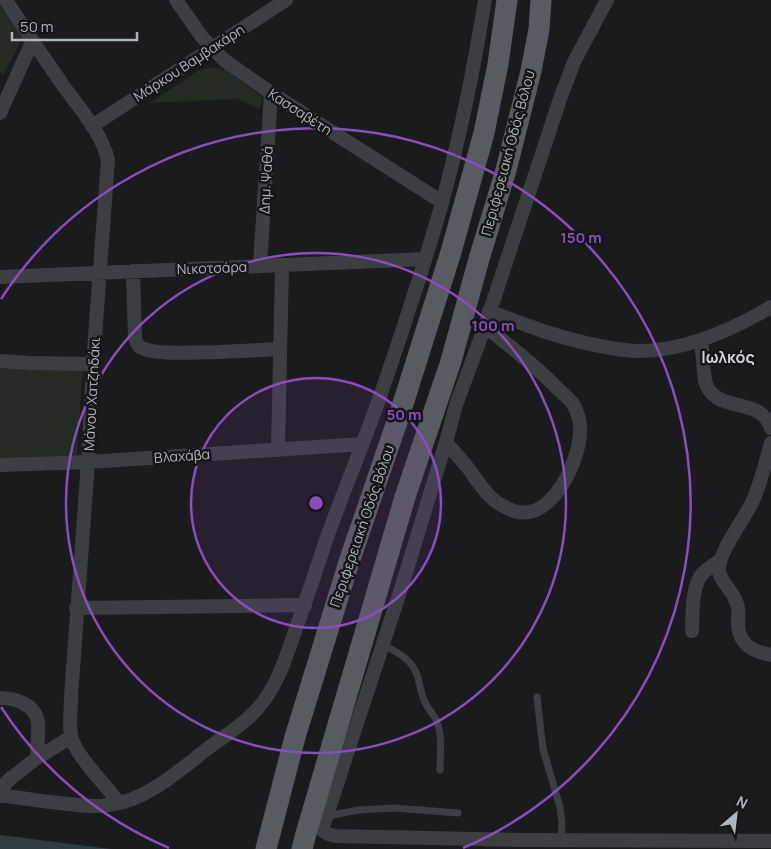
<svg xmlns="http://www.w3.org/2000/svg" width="771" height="849" font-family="Manrope,sans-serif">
<rect width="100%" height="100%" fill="#1b1b1d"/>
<!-- green -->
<path fill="#232b23" d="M 0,4 L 23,38 L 3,75 L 0,72 Z
M 215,68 L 226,70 L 262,97 L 260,109 L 237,99 L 150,103 L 199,70 Z
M 0,364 L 83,368 L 77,455 L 0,459 Z"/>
<!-- water -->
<path fill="#313c41" d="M 0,835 L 111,849 L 0,849 Z"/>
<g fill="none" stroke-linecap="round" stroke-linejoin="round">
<!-- service -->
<path stroke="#3c3e42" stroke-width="7" d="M 383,645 C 398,652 414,661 418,678 C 420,686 421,693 424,700 C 427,708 433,713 436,720 C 443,734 440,754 440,770
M 537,697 L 543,749 L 560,807 L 562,824 L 561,840
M 327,816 L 359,810 L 394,808 L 458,813"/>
<!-- minor -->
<path stroke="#3c3e42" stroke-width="14" d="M 6,0 C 24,29 43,56 62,84 C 78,106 102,133 108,160 L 93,364 L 88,462 L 71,697 C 71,710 69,724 71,736 C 75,755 107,786 119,803
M 176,0 L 202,37 L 224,60 L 271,93 L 442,202
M 607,0 L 583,45 L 574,62 L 560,99 L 485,326 L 456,405 L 446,442 L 400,592 L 324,824 L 323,831 L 328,834 L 336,836 L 523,840 L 771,841
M 0,113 L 32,42
M 92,126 L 286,0
M 260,266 L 271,93
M 133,271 L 135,337 C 136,341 137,345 140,347 C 154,356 201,352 218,352 C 239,351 260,350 280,349
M 0,277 L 425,259
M 489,311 C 527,326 565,340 605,347 C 616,349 628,351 639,351 C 686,351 732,330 771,307
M 701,340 L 705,381 C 714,415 761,395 771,428
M 0,361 L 30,363 L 93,364
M 446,442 C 453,451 461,459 468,468 C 483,488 489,502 514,511 C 551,523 579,462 580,433 C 581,424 578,412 573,404 C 569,398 562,393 557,388 C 535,365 509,346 485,326
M 771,443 C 766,462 761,481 754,498 C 746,518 718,551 719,571 C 720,579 726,584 730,591 C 734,596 737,602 738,608 C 739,614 738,619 738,624 C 739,645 752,651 771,655
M 278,450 L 282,266
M 0,465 L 88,462 L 363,444
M 76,608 L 305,605
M 692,631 C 693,614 691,593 700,577 C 705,569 714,564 721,560
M 0,698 C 15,698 35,704 38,722 C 39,733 37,746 37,758
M 0,795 C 26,799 52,803 78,805 C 88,806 98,807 109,805 C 147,801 182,768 211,746 C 228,734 246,722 259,707 C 276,687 285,661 293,637 C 304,606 315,574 325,543 C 344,489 367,436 385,382 C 405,323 425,263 442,203 C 460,137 474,68 485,0
M 2,796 L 5,784 L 11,778 L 37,758 L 71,737"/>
<!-- primary -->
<path stroke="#585b61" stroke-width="21" d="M 266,849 L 295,737 L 349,562 L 401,410 L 451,252 L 484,133 L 498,64 L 507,0
M 302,849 L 305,837 L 405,497 L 451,361 L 479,259 L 506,170 L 531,71 L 539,29 L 541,0"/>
</g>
<!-- distance rings -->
<circle cx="316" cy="503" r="125" fill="#884ebe" fill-opacity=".12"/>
<g fill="none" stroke="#884ebe" stroke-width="2.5">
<circle cx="316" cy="503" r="125"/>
<circle cx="316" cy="503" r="250"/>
<path d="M169 848A375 375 0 0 1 1 707M1 299A375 375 0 1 1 463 848"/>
</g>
<g text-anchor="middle" stroke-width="5" stroke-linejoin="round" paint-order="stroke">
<!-- street labels -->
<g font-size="14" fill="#aeb5bc" stroke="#161618">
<text transform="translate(189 63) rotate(-33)" y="5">Μάρκου Βαμβακάρη</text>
<text transform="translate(300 112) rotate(33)" y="5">Κασσαβέτη</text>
<text transform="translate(508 153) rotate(-75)" y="5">Περιφερειακή Οδός Βόλου</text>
<text transform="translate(266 180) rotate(-87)" y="5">Δημ. Ψαθά</text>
<text transform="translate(212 268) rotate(-2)" y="5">Νικοτσάρα</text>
<text transform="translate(92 394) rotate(-87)" y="5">Μάνου Χατζηδάκι</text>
<text transform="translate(182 456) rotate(-4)" y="5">Βλαχάβα</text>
<text transform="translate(362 526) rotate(-71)" y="5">Περιφερειακή Οδός Βόλου</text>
</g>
<!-- quarter labels -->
<g font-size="16" font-weight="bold" fill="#cfd3d8" stroke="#161618">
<text x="728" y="363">Ιωλκός</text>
</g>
</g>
<circle cx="316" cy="503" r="8" fill="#884ebe" stroke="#161618" stroke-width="2.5"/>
<g font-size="15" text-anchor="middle" font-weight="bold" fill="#884ebe" stroke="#161618" stroke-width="5" stroke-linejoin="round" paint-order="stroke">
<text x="581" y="243">150 m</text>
<text x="493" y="331">100 m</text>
<text x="404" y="420">50 m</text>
</g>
<!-- north arrow -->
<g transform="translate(736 814) rotate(28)" stroke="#161618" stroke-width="4" paint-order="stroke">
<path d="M0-4L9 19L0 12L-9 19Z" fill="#aeb5bc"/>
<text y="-8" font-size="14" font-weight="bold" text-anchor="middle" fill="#aeb5bc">N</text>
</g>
<!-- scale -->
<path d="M12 32v8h125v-8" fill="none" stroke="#aeb5bc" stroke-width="2.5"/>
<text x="20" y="32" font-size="15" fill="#aeb5bc" stroke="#161618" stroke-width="4" paint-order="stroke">50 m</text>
</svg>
